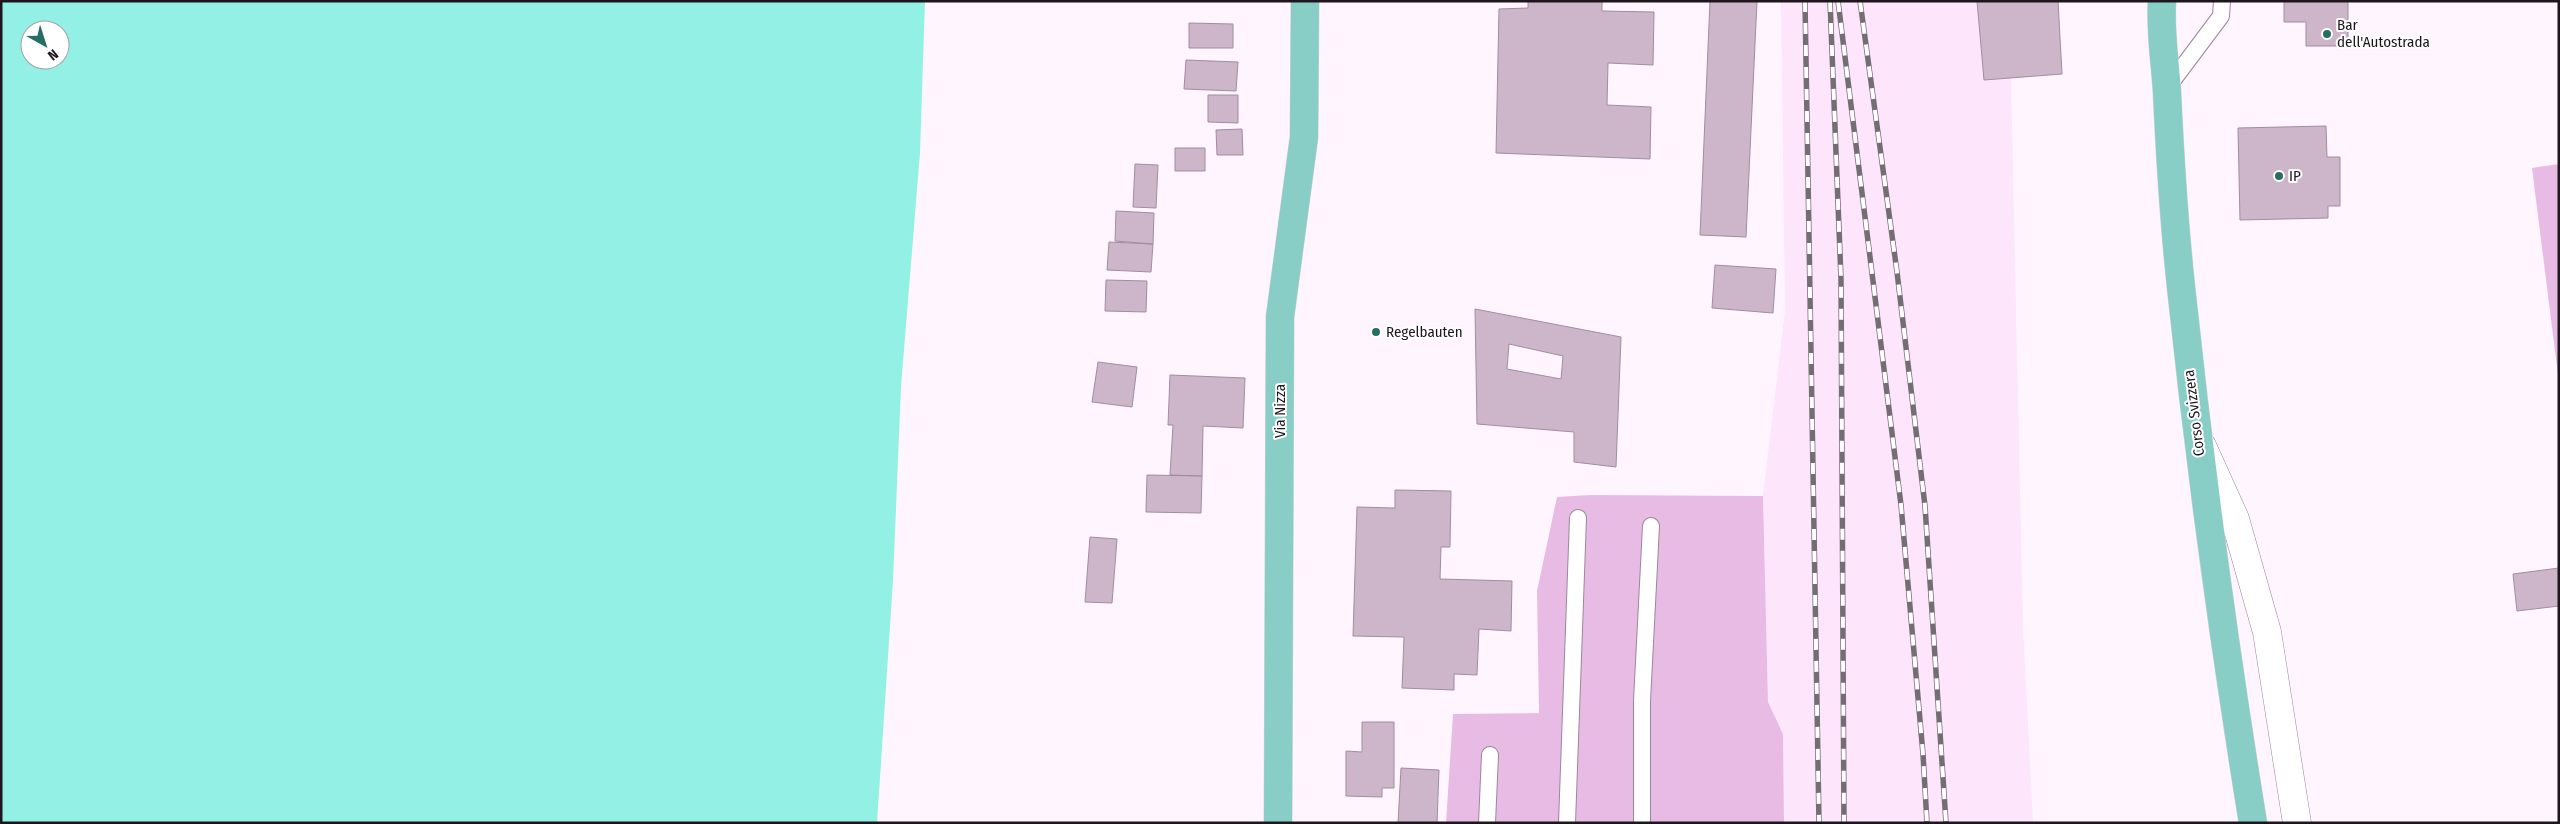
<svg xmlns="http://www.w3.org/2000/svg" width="2560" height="824" font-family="'Fira Sans Condensed',sans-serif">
<rect width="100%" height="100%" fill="#fff5fe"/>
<!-- built -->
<path fill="#fde5fb" d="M 1781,1 L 2001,1 L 2011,83 L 2023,626 L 2033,823 L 1784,823 L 1783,734 L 1768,702 L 1763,496 L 1785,311 Z"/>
<!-- green -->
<path fill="#e8bbe4" d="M 2559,164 L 2559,383 L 2532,168 Z
M 1589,495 L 1763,496 L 1768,702 L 1783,734 L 1784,823 L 1446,823 L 1453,714 L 1539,713 L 1537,591 L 1557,497 Z"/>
<!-- water -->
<path fill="#92f1e4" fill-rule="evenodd" d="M 1,1 L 925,1 L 920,153 L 901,387 L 893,581 L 877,823 L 1,823 ZM 30,30 L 60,30 L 60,60 L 30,60 Z"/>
<!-- building -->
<path fill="#cdb6ca" stroke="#a28ca0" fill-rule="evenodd" d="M 1528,1 L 1602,1 L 1602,11 L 1654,12 L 1653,65 L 1608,63 L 1607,105 L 1651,107 L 1650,159 L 1496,153 L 1499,9 L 1528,8 Z
M 1710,1 L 1757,1 L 1746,237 L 1700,235 Z
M 1977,1 L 2058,1 L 2062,74 L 1984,80 Z
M 2284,1 L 2348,1 L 2348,46 L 2306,46 L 2306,22 L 2284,22 Z
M 1189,23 L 1233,24 L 1233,48 L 1189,48 Z
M 1186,60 L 1238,62 L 1236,91 L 1184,89 Z
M 1208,95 L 1238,95 L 1238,123 L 1208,122 Z
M 2326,126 L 2327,157 L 2340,157 L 2340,206 L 2328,206 L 2328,218 L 2240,220 L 2238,128 Z
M 1242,129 L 1243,155 L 1217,155 L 1216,130 Z
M 1175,148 L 1205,148 L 1205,171 L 1175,171 Z
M 1135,164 L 1158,165 L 1156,208 L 1133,207 Z
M 1116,211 L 1154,213 L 1153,244 L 1115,241 Z
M 1109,242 L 1153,244 L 1151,272 L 1107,270 Z
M 1715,265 L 1776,269 L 1773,313 L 1712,308 Z
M 1106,280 L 1147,281 L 1146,312 L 1105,311 Z
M 1475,309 L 1621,337 L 1616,467 L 1574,462 L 1574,432 L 1477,424 ZM 1509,344 L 1563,356 L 1561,379 L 1507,369 Z
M 1098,362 L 1137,367 L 1132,407 L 1092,402 Z
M 1170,375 L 1245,378 L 1243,428 L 1203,426 L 1202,476 L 1170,475 L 1173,425 L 1168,425 Z
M 1147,475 L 1202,476 L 1201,513 L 1146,512 Z
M 1395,490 L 1451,491 L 1450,547 L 1441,547 L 1440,579 L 1512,581 L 1511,631 L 1479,629 L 1477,675 L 1454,674 L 1454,690 L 1402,688 L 1404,637 L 1353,636 L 1357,507 L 1395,508 Z
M 1090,537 L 1117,539 L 1112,603 L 1085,602 Z
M 2559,568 L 2559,606 L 2517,611 L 2513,574 Z
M 1362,722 L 1394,722 L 1394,788 L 1382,788 L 1382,797 L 1346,796 L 1346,751 L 1362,752 Z
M 1401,768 L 1439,770 L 1437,823 L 1398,823 Z"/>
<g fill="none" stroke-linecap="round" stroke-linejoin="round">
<!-- lane casing -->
<g stroke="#9c869a" stroke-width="18">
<path id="lane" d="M 2167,88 L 2221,16 L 2222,1
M 1487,823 L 1490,755
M 1567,823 L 1578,518
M 1642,823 L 1642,701 L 1651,526"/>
</g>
<!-- street casing -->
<g stroke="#9c869a" stroke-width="29">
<path id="street" d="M 2202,446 L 2235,519 L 2267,632 L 2297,823"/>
</g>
<!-- primary casing -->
<g stroke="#d6d5d6" stroke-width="29">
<path id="primary" d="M 2162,1 C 2160,34 2165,60 2167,92 C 2170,157 2174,222 2181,287 C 2200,467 2224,645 2253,823
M 1278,823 L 1280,317 L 1304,137 L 1305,1"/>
</g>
<!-- lane -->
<use href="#lane" stroke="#fff" stroke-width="16"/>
<!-- street -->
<use href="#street" stroke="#fff" stroke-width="28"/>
<!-- primary -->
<use href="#primary" stroke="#89cec6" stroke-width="28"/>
<!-- rail casing -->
<g stroke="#756d74" stroke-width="5.5">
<path id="rail" d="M 1805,1 L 1819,823
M 1830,1 L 1841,279 L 1844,823
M 1838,1 L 1901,505 L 1923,754 L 1927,823
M 1860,1 L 1897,272 L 1925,506 L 1946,823"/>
</g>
<!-- rail -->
<use href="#rail" stroke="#fff" stroke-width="4" stroke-dasharray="11" stroke-linecap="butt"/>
</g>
<!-- markers -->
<g fill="#256d65" stroke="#fff" stroke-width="2">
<circle cx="2327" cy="34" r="5"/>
<circle cx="2279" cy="176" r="5"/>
<circle cx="1376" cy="332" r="5"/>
</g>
<g text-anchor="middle" stroke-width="4" stroke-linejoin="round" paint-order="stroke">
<!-- poi labels -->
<g font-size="15" fill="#1e161d" stroke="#fff" text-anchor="start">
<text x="2337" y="30">Bar<tspan x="2337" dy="17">dell'Autostrada</tspan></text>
<text x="2289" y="181">IP</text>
<text x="1386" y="337">Regelbauten</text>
</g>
<!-- street labels -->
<g font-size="15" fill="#1e161d" stroke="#fff">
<text transform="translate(1280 411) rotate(-90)" y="5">Via Nizza</text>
<text transform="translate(2194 413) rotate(-97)" y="5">Corso Svizzera</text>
</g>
</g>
<!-- border -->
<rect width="2560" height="824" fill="none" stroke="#1e161d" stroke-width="5"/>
<!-- north arrow -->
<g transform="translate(45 45) rotate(141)"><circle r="24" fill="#ffffff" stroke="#a5a2a5"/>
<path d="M0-4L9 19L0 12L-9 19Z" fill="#256d65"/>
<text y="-8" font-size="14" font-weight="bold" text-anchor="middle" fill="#1e161d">N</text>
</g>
</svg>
